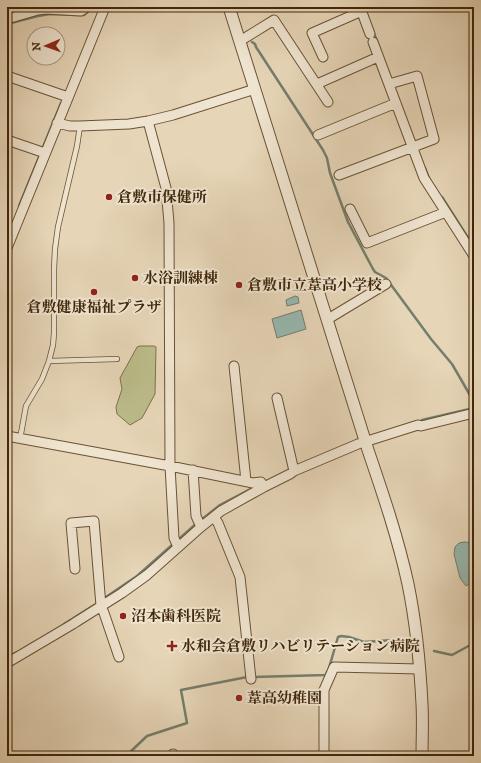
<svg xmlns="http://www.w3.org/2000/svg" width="481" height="763" font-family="'IM FELL DW Pica','Noto Serif JP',serif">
<rect width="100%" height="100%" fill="#e6d5b7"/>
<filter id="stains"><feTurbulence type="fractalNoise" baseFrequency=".005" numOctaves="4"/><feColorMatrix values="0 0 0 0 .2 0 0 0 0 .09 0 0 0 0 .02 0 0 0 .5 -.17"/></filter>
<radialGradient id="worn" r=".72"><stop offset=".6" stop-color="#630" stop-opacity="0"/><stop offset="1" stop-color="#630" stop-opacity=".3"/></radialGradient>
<!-- green -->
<path fill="#bbbc8a" stroke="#7e714a" d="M 140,346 L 154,346 L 156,347 L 155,394 L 142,418 L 130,425 L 117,414 L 116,407 L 122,389 L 120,378 L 136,349 L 137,347 Z"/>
<!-- water -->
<path fill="#96b8b0" stroke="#747e6d" d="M 295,296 L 298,297 L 299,303 L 287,306 L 286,300 Z
M 301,310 L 306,329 L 277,338 L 272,319 Z
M 464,542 L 474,543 L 474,581 L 466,586 L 460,578 L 454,554 L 455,547 L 459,543 Z"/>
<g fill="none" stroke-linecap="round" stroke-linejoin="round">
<!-- stream -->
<path stroke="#747e6d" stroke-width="2.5" d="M 98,14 L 100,7
M 7,24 L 38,16 L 50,14 L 76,15 L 84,15 L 93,7
M 373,31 L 377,41
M 252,42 L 255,44 L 256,47 L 323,150 L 327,158 L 330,173 L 348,222 L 373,269 L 375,272 L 386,278 L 431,339 L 452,364 L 474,402
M 425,168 L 429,178
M 442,197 L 474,247
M 19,206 L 61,103
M 422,420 L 474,408
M 201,520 L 220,505 L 256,486
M 103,599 L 137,576 L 197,523
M 64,624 L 99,602
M 434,651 L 452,655 L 474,643
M 7,657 L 17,652
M 329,668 L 338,637 L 341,636 L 349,637 L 364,642 L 393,640 L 405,642
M 254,677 L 326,675 L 327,672
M 126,756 L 147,736 L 187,723 L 181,690 L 247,677"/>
<!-- service casing -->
<g stroke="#6a5234" stroke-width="6">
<path id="service" d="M 49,361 L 117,359
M 20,439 L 26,406 L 42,379 L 49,361 L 53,345 L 54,333 L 54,269 L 55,249 L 58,227 L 77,146 L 80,126"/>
</g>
<!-- minor casing -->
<g stroke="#6a5234" stroke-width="11">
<path id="minor" d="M 360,7 L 370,34
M 7,19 L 38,10 L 46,9 L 81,11 L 87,7
M 240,41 L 274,20 L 328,102
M 373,42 L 424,178 L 474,256
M 323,57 L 312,33 L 362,11
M 7,76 L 68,97
M 317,84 L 378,57
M 148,121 L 166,188 L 169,223 L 170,466 L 174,538 L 178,547
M 57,123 L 70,126 L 80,126 L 129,124 L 148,121 L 173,115 L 255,89
M 318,135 L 396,103
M 7,140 L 45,153
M 339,175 L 434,139 L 417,76 L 389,84
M 350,209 L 367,243 L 446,212
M 7,248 L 105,7
M 328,319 L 386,284
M 234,366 L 246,481
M 277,398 L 294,471
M 7,436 L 170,466 L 253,483 L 261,482 L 264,487
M 193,470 L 196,516 L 201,527
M 214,517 L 218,523 L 240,577 L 251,679
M 75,569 L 71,523 L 94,521 L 101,606 L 104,613 L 119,657
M 7,663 L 73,624 L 76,622 L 122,593 L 147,575 L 201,527 L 221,511 L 264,487 L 290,474 L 294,471 L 358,444 L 418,425 L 421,426 L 474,413
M 173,754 L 174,756
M 324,756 L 324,690 L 334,667 L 420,669"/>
</g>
<!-- tertiary casing -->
<g stroke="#6a5234" stroke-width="13">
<path id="tertiary" d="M 229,7 L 368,450 C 383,494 398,538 408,584 C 416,623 420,664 422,704 C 423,722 422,739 422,756"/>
</g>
<!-- service -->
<use href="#service" stroke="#efe4d0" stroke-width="4.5"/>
<!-- minor -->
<use href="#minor" stroke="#efe4d0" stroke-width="9"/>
<!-- tertiary -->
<use href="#tertiary" stroke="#efe4d0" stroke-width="11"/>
</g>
<!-- markers -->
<g fill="#8f2418" stroke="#efe4d0" stroke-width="1.5">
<circle cx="109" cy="197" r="4"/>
<circle cx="135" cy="278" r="4"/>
<circle cx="239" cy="285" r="4"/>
<circle cx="94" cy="292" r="4"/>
<circle cx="123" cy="616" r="4"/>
<path d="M170 640h4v4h4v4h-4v4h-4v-4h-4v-4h4z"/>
<circle cx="239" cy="698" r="4"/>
</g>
<g text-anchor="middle" stroke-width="4" stroke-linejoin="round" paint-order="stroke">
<!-- poi labels -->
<g font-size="15" font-weight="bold" fill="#402609" stroke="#efe4d0" text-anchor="start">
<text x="117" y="202">倉敷市保健所</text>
<text x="143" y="283">水浴訓練棟</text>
<text x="247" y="290">倉敷市立葦高小学校</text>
<text x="94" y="312" text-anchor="middle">倉敷健康福祉プラザ</text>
<text x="131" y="621">沼本歯科医院</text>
<text x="181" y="651">水和会倉敷リハビリテーション病院</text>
<text x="247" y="703">葦高幼稚園</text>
</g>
</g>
<!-- margin -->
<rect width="481" height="763" fill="none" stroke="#e6d5b7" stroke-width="24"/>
<rect x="8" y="8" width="465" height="747" fill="none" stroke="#402609" stroke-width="2"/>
<rect x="12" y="12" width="457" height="739" fill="none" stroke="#402609"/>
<!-- north arrow -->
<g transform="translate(46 46) rotate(268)"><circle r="19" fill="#efe4d0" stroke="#a99880"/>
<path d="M0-3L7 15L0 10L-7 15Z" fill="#8f2418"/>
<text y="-6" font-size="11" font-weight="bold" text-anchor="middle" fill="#402609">N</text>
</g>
<rect width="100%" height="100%" filter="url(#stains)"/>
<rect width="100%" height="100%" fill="url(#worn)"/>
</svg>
